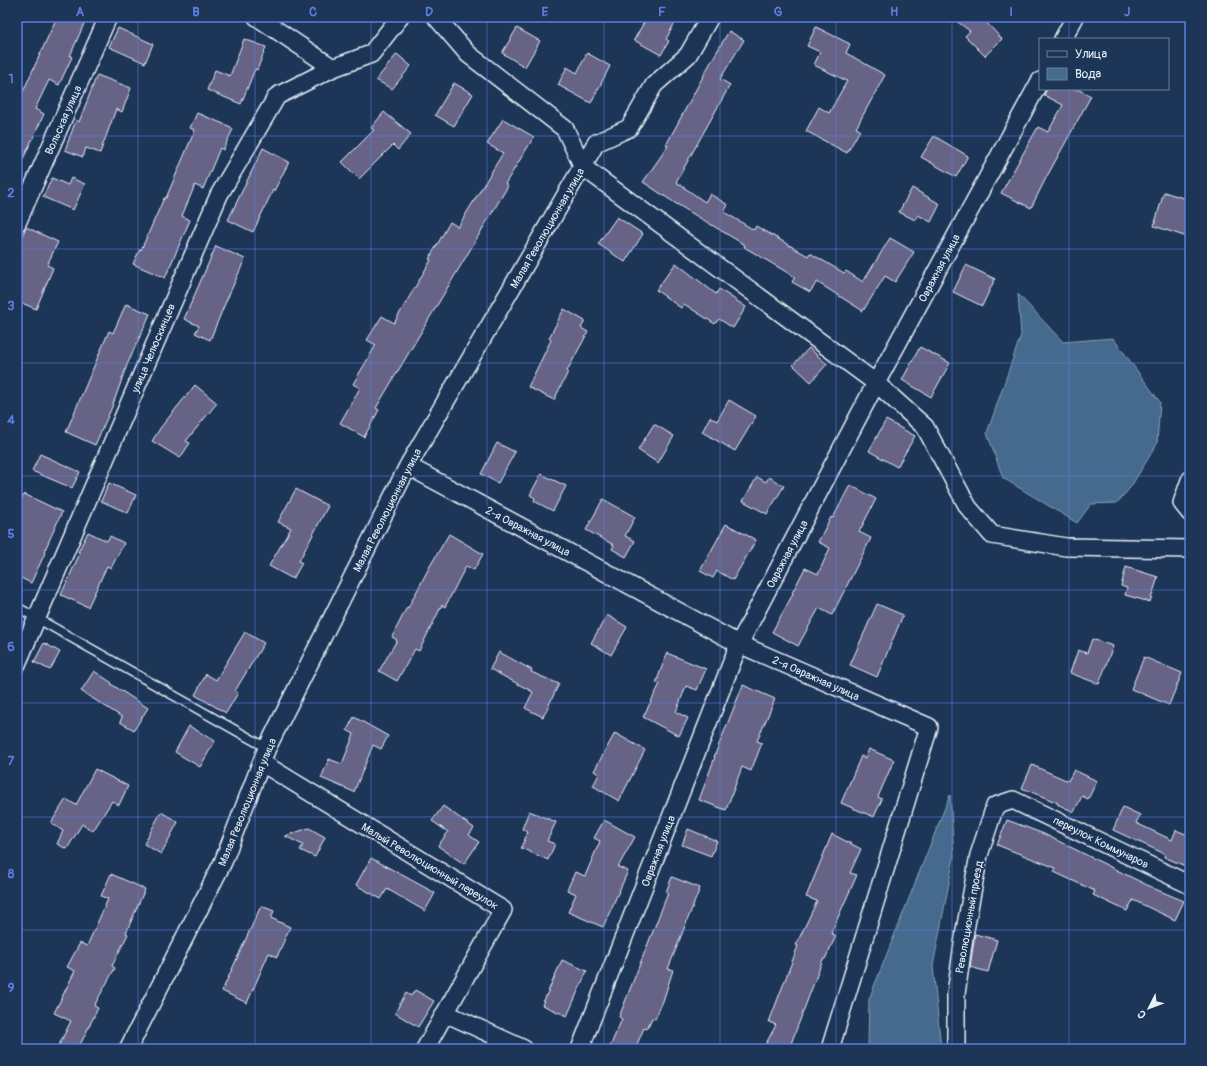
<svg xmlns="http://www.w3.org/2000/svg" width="1207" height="1066" font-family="Pangolin,sans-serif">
<rect width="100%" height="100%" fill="#1d3557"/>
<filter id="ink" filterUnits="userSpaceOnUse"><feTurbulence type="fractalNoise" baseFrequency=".025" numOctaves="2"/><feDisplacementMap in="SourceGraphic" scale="8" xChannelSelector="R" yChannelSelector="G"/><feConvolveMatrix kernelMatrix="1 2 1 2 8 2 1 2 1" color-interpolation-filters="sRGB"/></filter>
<g filter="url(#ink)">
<!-- water -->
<path fill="#456b8d" stroke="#86a1b8" d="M 1018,294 L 1063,342 L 1113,338 L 1160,402 L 1157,444 L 1130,488 L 1117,503 L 1091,504 L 1077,523 L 1003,478 L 987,433 L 1021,335 Z
M 950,795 L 954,857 L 933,966 L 941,1049 L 869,1049 L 868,1047 L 869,999 Z"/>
<!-- building -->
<path fill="#666486" stroke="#e8f1f8" d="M 57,17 L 87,17 L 70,56 L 72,57 L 59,85 L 49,80 L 35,109 L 44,114 L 17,172 L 17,94 L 21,96 Z
M 647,17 L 678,17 L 666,39 L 669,41 L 661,55 L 634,40 Z
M 951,17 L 981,17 L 1002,39 L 985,56 L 965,36 L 970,31 Z
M 816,27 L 850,44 L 846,53 L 885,75 L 856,128 L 860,130 L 847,153 L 806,131 L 819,107 L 829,113 L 847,81 L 814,65 L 820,52 L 807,46 Z
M 118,28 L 153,44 L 145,63 L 109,47 Z
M 517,28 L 540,41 L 525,67 L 502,53 Z
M 729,31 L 744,40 L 720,79 L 730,85 L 676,182 L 705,202 L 710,194 L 728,205 L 724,212 L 754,230 L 756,226 L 808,256 L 810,253 L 844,273 L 846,271 L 863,282 L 890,238 L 914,252 L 895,282 L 885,276 L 863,311 L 817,282 L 810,292 L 792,282 L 795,277 L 744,247 L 745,245 L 675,203 L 643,182 L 668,146 L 666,145 L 712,60 Z
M 244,39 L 266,47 L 257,70 L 255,69 L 241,104 L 207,90 L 215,70 L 230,76 Z
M 587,53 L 610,66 L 591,103 L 558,85 L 567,67 L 577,73 Z
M 397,54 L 411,66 L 392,89 L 376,80 Z
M 97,75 L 131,88 L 122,112 L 116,109 L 100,153 L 86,148 L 83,157 L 65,150 L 76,120 L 79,122 Z
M 454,83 L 473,94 L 454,126 L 435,115 Z
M 1047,89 L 1077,89 L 1091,96 L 1046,178 L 1031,208 L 1001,193 L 1038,127 L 1048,132 L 1063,105 L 1044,95 Z
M 384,112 L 411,134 L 398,150 L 393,145 L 359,179 L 342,162 L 374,130 L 371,128 Z
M 197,113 L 231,127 L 231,128 L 233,129 L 223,150 L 220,148 L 203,189 L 195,185 L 182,216 L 190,220 L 165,278 L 133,264 L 140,249 L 141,250 L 164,198 L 166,198 L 195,130 L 190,128 Z
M 503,119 L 534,137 L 505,184 L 508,186 L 376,408 L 379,410 L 364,437 L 340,423 L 360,388 L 353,384 L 376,345 L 367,340 L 382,316 L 394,323 L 431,260 L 429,259 L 450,222 L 458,227 L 503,153 L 487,144 Z
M 934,136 L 968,156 L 956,177 L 921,157 Z
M 263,148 L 289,162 L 274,191 L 273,190 L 253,232 L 228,220 Z
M 52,178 L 68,185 L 71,178 L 85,184 L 73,210 L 43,197 Z
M 912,188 L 940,204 L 931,222 L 918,215 L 915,220 L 899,212 Z
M 1164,192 L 1190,200 L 1190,238 L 1154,226 Z
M 617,217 L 643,234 L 625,262 L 598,244 Z
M 26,227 L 58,242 L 47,265 L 53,268 L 36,309 L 17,301 L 17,247 Z
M 216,246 L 245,259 L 224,306 L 210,340 L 195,333 L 199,326 L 184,319 Z
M 676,263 L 716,294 L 719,289 L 746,307 L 733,328 L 719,319 L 715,324 L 684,304 L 681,308 L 656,290 Z
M 966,265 L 995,279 L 982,306 L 953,292 Z
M 126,304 L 150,314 L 127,365 L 112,407 L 95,445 L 66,432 L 109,331 L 113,333 Z
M 564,309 L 585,321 L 581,328 L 588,332 L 567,371 L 568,372 L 554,400 L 528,387 L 551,340 L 549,338 Z
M 920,347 L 950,363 L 931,397 L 902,380 Z
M 809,348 L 827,364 L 811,382 L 793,365 Z
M 195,385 L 217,403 L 186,441 L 190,443 L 180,458 L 152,441 L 161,427 Z
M 729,400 L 756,416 L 735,451 L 702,432 L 710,417 L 717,421 Z
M 886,420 L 915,436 L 897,467 L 869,451 Z
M 654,424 L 674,436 L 658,463 L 638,450 Z
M 497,443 L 515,452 L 498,483 L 481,474 Z
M 40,454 L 80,472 L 72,488 L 32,471 Z
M 541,474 L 566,486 L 553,511 L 534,501 L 535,498 L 530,495 Z
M 757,477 L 766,482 L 769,477 L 784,486 L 767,514 L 743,501 Z
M 109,483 L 136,495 L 128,513 L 101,501 Z
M 850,485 L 876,499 L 859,532 L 871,538 L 832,615 L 819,608 L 798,646 L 772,632 L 793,594 L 792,593 L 805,568 L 818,574 L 830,548 L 818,542 L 831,517 L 833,518 Z
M 296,489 L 328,506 L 299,561 L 302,563 L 293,579 L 269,566 L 291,528 L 278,522 Z
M 24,494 L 62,512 L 44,552 L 45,553 L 31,583 L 17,576 L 17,509 Z
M 603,499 L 635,517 L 625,536 L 635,541 L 626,557 L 612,549 L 614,545 L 586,530 Z
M 726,524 L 756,540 L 733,580 L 717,571 L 713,578 L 700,571 Z
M 88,532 L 107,541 L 110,536 L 124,543 L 111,568 L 107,566 L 88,607 L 61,595 L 80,553 L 78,552 Z
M 449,534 L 483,554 L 474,570 L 466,566 L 445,607 L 442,605 L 419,651 L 415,649 L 397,681 L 379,671 L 397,640 L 392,637 L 407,607 L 408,608 L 430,566 Z
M 1126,567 L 1158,577 L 1150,602 L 1125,595 L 1127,588 L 1121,586 Z
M 877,604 L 903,615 L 877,677 L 850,665 Z
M 607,615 L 627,627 L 611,655 L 591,643 Z
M 245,632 L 264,643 L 235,691 L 238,693 L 226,713 L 195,695 L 206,674 L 216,680 Z
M 1092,639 L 1113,646 L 1099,684 L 1070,673 L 1078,650 L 1087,653 Z
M 44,643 L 60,652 L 50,670 L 34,662 Z
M 499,652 L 532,670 L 531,672 L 559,684 L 543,717 L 525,708 L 533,692 L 490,669 Z
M 667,653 L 706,669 L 697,690 L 686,686 L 676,712 L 688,718 L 679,736 L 643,717 L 660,684 L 656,683 Z
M 1144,657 L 1182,673 L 1169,705 L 1131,689 Z
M 94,671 L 112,683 L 111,684 L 148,708 L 134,730 L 120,722 L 122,717 L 81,691 Z
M 743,685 L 775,699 L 757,741 L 762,743 L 751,771 L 742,767 L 726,810 L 699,800 L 715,757 L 714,757 Z
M 354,717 L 388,736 L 381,749 L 373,745 L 354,792 L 321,778 L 329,759 L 342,764 L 354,734 L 347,730 Z
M 189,726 L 215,741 L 200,767 L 175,752 Z
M 615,733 L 645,750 L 619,801 L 593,786 L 599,774 L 594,771 Z
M 869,749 L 894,760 L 878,797 L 882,799 L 874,817 L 841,803 L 861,756 L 865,758 Z
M 1032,765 L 1068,781 L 1074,770 L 1097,781 L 1088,799 L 1082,796 L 1074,812 L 1057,804 L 1058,803 L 1022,788 Z
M 95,769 L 128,786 L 119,805 L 112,801 L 93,831 L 82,824 L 67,849 L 57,844 L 63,831 L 51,823 L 66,799 L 76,805 Z
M 443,806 L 474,828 L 469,835 L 479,842 L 464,864 L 438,846 L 448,832 L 432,821 Z
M 1123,807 L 1140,815 L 1136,823 L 1172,840 L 1176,830 L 1190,836 L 1190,868 L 1164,857 L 1165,854 L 1113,830 Z
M 529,811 L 556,822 L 547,841 L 555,844 L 548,860 L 521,848 L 528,832 L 522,829 Z
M 161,812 L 178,822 L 161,854 L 144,844 Z
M 604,820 L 635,837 L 618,867 L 628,871 L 603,927 L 568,912 L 576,894 L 567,890 L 575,872 L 585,876 L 600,841 L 594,838 Z
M 1007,820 L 1044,834 L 1155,889 L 1184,901 L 1175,920 L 1133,900 L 1127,911 L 1093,895 L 1095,891 L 1054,872 L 1056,868 L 997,845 Z
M 309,828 L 325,837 L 315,857 L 300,850 L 303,845 L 285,836 Z
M 688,829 L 717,841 L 711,856 L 682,845 Z
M 832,834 L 861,849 L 850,873 L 857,875 L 831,933 L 836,936 L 825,959 L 823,959 L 789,1049 L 763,1049 L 776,1025 L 769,1022 L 798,946 L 796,945 L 817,901 L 806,897 Z
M 371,858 L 435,893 L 425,911 L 387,889 L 381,899 L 356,885 Z
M 111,874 L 145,889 L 126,933 L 128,934 L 112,966 L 115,968 L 94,1006 L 98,1008 L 78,1049 L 57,1049 L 71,1021 L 54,1013 L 75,971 L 67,967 L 80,943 L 87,946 L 108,899 L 101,896 Z
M 672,877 L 700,888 L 668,969 L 673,970 L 663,1001 L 655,1019 L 652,1018 L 647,1029 L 644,1028 L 635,1049 L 609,1049 L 622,1019 L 619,1017 L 668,893 L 666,892 Z
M 261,906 L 274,911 L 271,918 L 290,927 L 277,957 L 269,953 L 247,1003 L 222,991 Z
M 975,934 L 997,940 L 988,972 L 970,967 Z
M 562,960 L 587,971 L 567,1016 L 542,1005 Z
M 415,990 L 434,1001 L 418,1027 L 395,1013 L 406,993 L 411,996 Z"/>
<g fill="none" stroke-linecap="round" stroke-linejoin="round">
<!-- service casing -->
<g stroke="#e8f1f8" stroke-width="11">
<path id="service" d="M 17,607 L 267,748"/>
</g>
<!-- minor casing -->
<g stroke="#e8f1f8" stroke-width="20">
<path id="minor" d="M 257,17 L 333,68 L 371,54 L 400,17
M 436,17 L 468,54 L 565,129 L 583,167 L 876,383 L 925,427 L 968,507 L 992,535 L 1066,547 L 1190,549
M 1063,39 L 1075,17
M 17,223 L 108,17
M 408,466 L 739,644 L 929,727 L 830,1049
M 1190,480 L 1182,503 L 1190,513
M 17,664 L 219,195 L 277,96 L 333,68
M 262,763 L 503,910 L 425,1049
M 445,1013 L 524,1049
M 128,1049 L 223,862 L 267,748 L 408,466 L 596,143 L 629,128 L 654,85 L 688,55 L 710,17
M 580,1049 L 739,644 L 876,383 L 1040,81
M 956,1049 L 956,994 L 965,930 L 979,855 L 995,806 L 1013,800 L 1190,885"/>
</g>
<!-- service -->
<use href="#service" stroke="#1d3557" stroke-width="8"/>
<!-- minor -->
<use href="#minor" stroke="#1d3557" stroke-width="17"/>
</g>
</g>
<!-- grid -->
<path fill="none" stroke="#5a7fe2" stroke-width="1" stroke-opacity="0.55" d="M 138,17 L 138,1049M 255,17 L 255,1049M 371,17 L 371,1049M 487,17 L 487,1049M 604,17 L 604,1049M 720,17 L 720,1049M 836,17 L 836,1049M 952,17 L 952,1049M 1069,17 L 1069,39M 1069,89 L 1069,1049M 17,136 L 1190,136M 17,249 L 1190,249M 17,363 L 1190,363M 17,476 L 1190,476M 17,590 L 1190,590M 17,703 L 1190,703M 17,817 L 1190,817M 17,930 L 1190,930"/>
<g text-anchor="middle" stroke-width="3.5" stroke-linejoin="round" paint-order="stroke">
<!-- street labels -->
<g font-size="11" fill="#e8f1f8" stroke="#1d3557">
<text transform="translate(63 120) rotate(-66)" y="4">Вольская улица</text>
<text transform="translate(547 228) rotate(-60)" y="4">Малая Революционная улица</text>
<text transform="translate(939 268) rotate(-62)" y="4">Овражная улица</text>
<text transform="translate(153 348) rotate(-67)" y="4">улица Челюскинцев</text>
<text transform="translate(387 510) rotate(-63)" y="4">Малая Революционная улица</text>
<text transform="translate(528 531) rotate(28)" y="4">2-я Овражная улица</text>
<text transform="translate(787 554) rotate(-62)" y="4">Овражная улица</text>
<text transform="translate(816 678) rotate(24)" y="4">2-я Овражная улица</text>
<text transform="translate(247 802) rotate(-68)" y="4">Малая Революционная улица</text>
<text transform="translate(1101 842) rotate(26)" y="4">переулок Коммунаров</text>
<text transform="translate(658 851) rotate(-69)" y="4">Овражная улица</text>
<text transform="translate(430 866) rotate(31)" y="4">Малый Революционный переулок</text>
<text transform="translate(969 917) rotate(-80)" y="4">Революционный проезд</text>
</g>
</g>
<!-- margin -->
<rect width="1207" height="1066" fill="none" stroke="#1d3557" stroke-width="44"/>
<!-- legend -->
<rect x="1039" y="38" width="130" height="52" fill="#1d3557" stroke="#6e8097"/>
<rect x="1047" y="51" width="20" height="6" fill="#1d3557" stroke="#6e8097"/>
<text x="1075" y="58" font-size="12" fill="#e8f1f8">Улица</text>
<rect x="1047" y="68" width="20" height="12" fill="#456b8d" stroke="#6e8097"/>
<text x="1075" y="78" font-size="12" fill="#e8f1f8">Вода</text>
<!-- north arrow -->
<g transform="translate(1149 1008) rotate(228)" stroke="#1d3557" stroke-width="3" paint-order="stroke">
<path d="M0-3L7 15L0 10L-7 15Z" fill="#e8f1f8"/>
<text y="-6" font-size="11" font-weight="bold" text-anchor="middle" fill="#e8f1f8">С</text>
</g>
<rect x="22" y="22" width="1163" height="1022" fill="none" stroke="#5a7fe2" stroke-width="1.5"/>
<g font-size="13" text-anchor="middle" font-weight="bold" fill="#5a7fe2">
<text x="80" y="16">A</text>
<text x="196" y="16">B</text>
<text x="313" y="16">C</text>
<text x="429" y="16">D</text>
<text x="545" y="16">E</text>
<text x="662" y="16">F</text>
<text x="778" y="16">G</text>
<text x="894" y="16">H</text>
<text x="1011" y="16">I</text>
<text x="1127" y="16">J</text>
<text x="11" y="83">1</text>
<text x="11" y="197">2</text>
<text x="11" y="310">3</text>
<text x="11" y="424">4</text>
<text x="11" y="538">5</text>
<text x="11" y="651">6</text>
<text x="11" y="765">7</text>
<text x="11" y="878">8</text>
<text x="11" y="992">9</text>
</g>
</svg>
